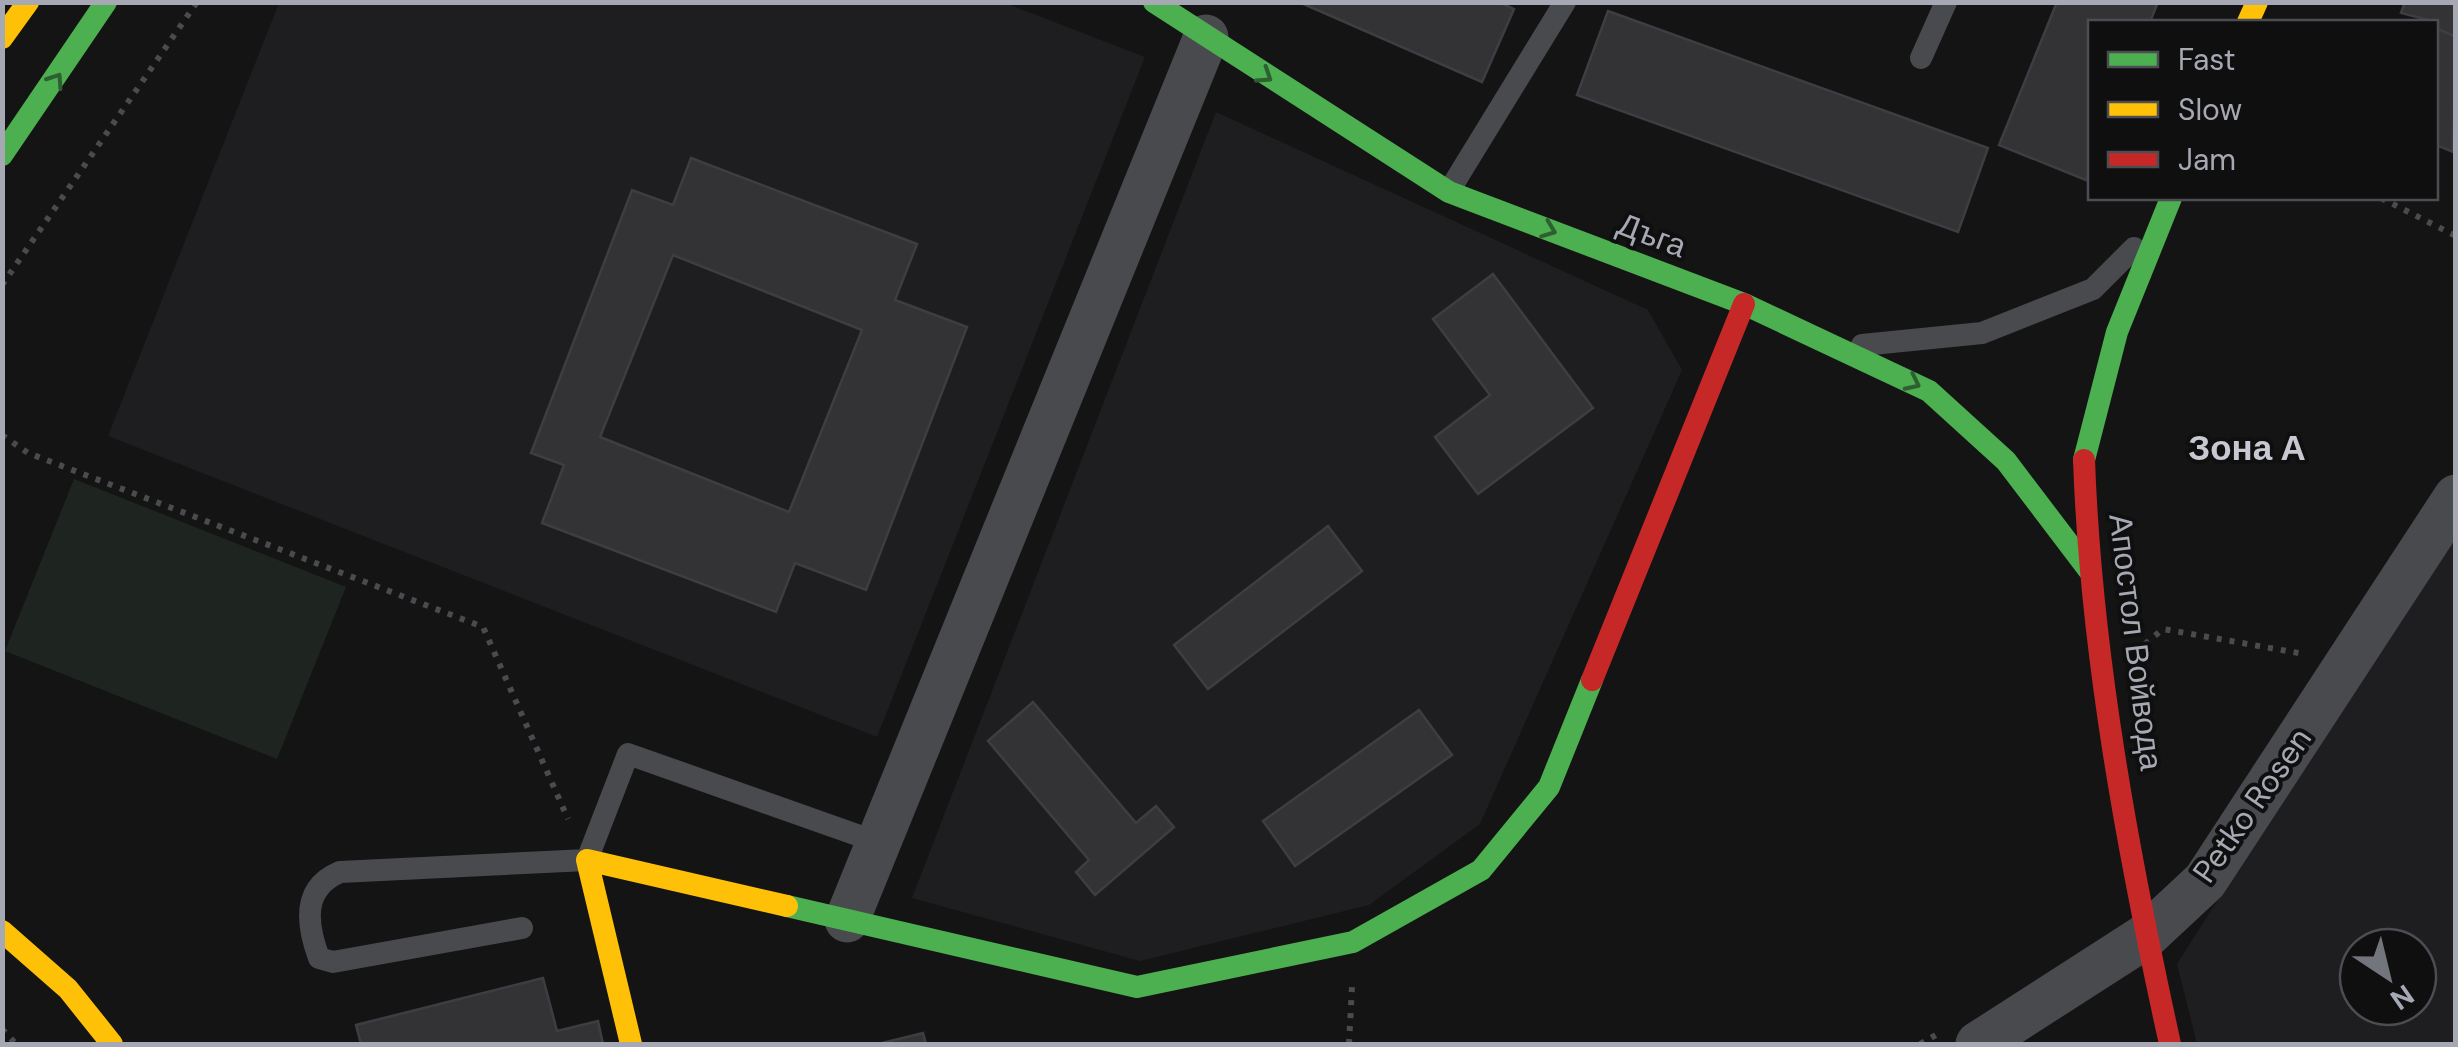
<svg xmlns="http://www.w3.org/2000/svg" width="2458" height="1047" font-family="'DM Sans',sans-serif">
<rect width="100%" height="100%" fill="#141415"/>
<!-- built -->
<path fill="#1e1e20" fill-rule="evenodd" d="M 279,3 L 1005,3 L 1145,57 L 877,737 L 108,436 Z
M 1216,112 L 1648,310 L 1682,370 L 1480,824 L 1369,905 L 1140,961 L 912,898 Z
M 2455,525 L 2455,1044 L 2197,1044 L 2177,964 ZM 2358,947 L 2418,947 L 2418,1007 L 2358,1007 Z"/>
<!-- green -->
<path fill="#1e2520" d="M 74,479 L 346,587 L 277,759 L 5,651 Z"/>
<!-- building -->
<path fill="#333335" stroke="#3d3e41" stroke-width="2.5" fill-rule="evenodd" d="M 1299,2 L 1499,2 L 1514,9 L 1482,82 Z
M 2057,2 L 2158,2 L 2150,22 L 2090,22 L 2090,169 L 2086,180 L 1999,145 Z
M 2405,2 L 2456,2 L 2456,37 L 2436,28 L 2436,22 L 2401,13 Z
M 1608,11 L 1988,148 L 1958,232 L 1577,95 Z
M 2436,28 L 2456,37 L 2453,152 L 2436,145 Z
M 691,158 L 917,244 L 895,300 L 967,327 L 866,590 L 795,563 L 776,612 L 542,523 L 564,465 L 531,453 L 632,190 L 673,205 ZM 673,255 L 862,330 L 789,512 L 600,437 Z
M 1493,274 L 1593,408 L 1478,494 L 1435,437 L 1490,395 L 1433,319 Z
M 1328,526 L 1362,571 L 1208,689 L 1174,645 Z
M 1033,702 L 1136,823 L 1156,806 L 1174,827 L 1095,895 L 1076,872 L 1089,860 L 988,741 Z
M 1419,710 L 1452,755 L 1295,866 L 1263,821 Z
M 543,978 L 557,1031 L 598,1021 L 603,1044 L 361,1044 L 356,1025 Z
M 923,1033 L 926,1044 L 878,1044 Z"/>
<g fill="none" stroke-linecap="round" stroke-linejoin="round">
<!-- path -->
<path stroke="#4a4b4e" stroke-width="6" stroke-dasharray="5 8" stroke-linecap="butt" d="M 2381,198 L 2456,236
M 2,285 L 197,2
M 2,435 L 28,453 L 483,627 L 568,819
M 2145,644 L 2163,629 L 2304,654
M 2,1029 L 16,1044
M 1349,1044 L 1352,986
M 1920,1044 L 1941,1032"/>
<!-- lane -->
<path stroke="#494a4d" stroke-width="22" d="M 1921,58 L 1946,2
M 1449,191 L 1565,2
M 1862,345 L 1982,333 L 2093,289 L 2134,248
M 522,928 L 333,962 L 319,958 C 306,923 302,888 340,872 L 587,860 L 628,754 L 877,842"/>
<!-- street -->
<path stroke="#494a4d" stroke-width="45" d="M 847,920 L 1206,37
M 1978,1044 L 2146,936 L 2205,881 L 2456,497"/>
<!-- fast -->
<path stroke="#4caf50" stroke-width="22" d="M 1154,2 L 1449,192 L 1744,304 L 1929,391 L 2006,461 L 2088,569
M 2,155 L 106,2
M 2084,460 L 2117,332 L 2171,198
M 787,906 L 1137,987 L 1353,942 L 1481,870 L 1549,787 L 1592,680"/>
<!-- slow -->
<path stroke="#ffc107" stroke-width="22" d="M 2248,22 L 2257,2
M 2,38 L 28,2
M 2,931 L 68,989 L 112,1044
M 631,1044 L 587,860 L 787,906"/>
<!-- jam -->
<path stroke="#c62828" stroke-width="22" d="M 2084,460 C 2091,655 2128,853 2170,1044
M 1592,680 L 1744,304"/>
</g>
<!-- one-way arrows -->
<defs><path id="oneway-chevron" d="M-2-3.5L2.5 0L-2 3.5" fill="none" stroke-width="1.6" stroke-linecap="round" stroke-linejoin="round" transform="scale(2.5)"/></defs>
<g stroke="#2e5f30">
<use href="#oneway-chevron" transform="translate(1265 76) rotate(33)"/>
<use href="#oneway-chevron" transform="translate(56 80) rotate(-56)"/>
<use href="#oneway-chevron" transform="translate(1549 230) rotate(21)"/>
<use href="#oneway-chevron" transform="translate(1913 383) rotate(26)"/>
</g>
<g text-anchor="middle" stroke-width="8" stroke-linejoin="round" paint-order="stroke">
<!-- street labels -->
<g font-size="32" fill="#a6a9b4" stroke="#0f0f10">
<text transform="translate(1652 235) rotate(21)" y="11">Дъга</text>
<text transform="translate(2136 642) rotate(83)" y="11">Апостол Войвода</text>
<text transform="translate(2252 805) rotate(-55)" y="11">Petko Rosen</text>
</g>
<!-- neighbourhood labels -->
<g font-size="35" font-weight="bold" fill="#c7c8d1" stroke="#0f0f10">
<text x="2247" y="460">Зона А</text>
</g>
</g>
<!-- border -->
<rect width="2458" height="1047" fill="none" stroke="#a6a9b4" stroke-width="10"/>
<!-- legend -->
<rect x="2088" y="20" width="350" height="180" fill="#0f0f10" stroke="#4b4d52" stroke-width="2.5"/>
<rect x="2108" y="52" width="50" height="15" fill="#4caf50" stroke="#4b4d52" stroke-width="2.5"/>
<text x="2178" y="70" font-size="30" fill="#a6a9b4">Fast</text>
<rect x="2108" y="102" width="50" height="15" fill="#ffc107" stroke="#4b4d52" stroke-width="2.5"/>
<text x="2178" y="120" font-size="30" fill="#a6a9b4">Slow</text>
<rect x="2108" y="152" width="50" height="15" fill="#c62828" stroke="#4b4d52" stroke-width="2.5"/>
<text x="2178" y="170" font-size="30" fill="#a6a9b4">Jam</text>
<!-- north arrow -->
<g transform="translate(2388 977) rotate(145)"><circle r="48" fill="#0f0f10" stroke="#4b4d52" stroke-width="2.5"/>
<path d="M0-8L18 38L0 25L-18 38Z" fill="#73757c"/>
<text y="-15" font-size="28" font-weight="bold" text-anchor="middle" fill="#a6a9b4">N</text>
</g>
</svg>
